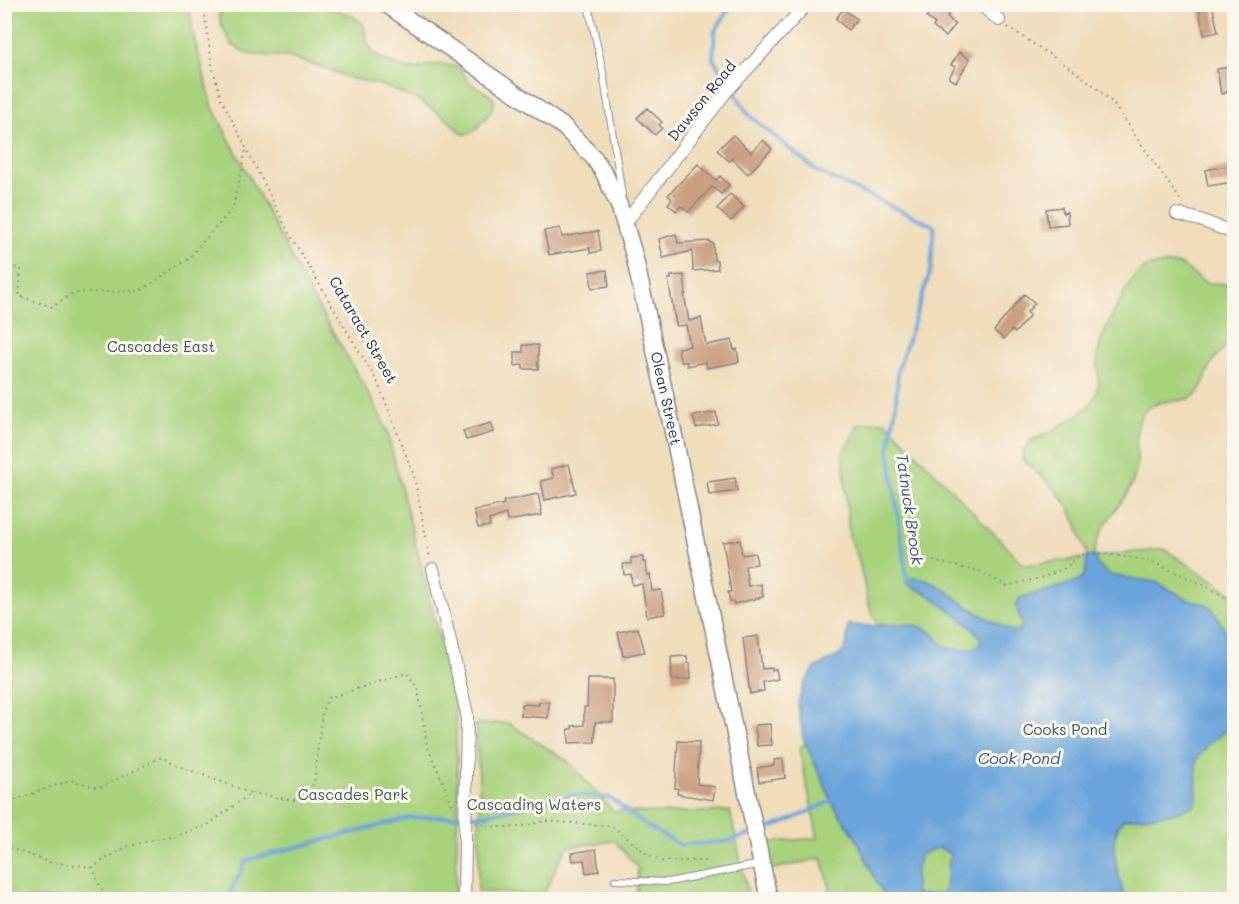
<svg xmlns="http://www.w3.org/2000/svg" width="1239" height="904" font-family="Mali,sans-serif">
<rect width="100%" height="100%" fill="#fbf7ec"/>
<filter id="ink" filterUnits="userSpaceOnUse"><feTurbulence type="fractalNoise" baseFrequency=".0167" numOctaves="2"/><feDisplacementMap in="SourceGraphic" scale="12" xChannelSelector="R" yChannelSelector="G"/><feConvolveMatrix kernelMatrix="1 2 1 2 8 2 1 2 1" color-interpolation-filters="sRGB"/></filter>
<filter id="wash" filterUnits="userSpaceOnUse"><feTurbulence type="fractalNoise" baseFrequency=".008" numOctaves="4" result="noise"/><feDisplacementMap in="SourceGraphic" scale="24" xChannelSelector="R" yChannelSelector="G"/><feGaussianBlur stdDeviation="1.35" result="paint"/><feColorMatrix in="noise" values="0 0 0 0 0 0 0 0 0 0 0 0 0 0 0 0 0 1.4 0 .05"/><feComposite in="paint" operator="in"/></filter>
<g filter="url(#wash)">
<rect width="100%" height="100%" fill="#efdcb9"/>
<!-- green -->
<path fill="#a8d17c" stroke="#62806d" stroke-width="1.5" d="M 5,4 L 189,5 L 194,38 L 213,108 L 310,293 L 375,405 L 387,431 L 444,657 L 455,706 L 458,800 L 455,899 L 5,899 Z
M 307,5 C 331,10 343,7 364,24 C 365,31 365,39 369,46 C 374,58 403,71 417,69 C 420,68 422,66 425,66 C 433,64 449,64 457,67 C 464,70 464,77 468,81 C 484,96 508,92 484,120 C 477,128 474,134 463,134 L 442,115 L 418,100 L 381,85 L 350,78 L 325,68 L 287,57 L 248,54 L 231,44 L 220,21 L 219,5 Z
M 1180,264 L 1206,283 L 1234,284 C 1234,294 1237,327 1234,334 C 1232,341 1216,355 1212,363 C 1206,373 1202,393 1191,398 C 1177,404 1159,398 1147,409 C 1129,427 1140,449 1136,471 C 1129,504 1097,521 1094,556 L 1087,557 C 1086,549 1082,542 1080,534 C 1069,497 1051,485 1023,460 C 1022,454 1024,447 1029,443 C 1032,439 1040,437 1045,434 C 1062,425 1087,414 1096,395 C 1102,382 1095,367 1098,354 C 1101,335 1128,279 1143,269 C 1153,263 1168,265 1180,264 Z
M 885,421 L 1024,565 L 1164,549 L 1234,595 L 1234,899 L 833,899 L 822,858 L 768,870 L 762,843 L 818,838 L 799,748 L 850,704 L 881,632 L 868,603 L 859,560 L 849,537 L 843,453 L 859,424 Z
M 508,723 L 569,762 L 613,811 L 661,813 L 730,811 L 749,899 L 636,899 L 638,868 L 615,841 L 568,847 L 559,861 L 543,896 L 478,891 L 480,800 L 476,724 Z"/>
<!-- water -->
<path fill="#6aa4da" stroke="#426a9c" stroke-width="1.5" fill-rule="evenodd" d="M 1094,556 L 1097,564 L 1110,575 L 1156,582 L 1191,601 L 1206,604 L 1213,609 L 1234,647 L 1234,725 L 1211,742 L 1196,760 L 1197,799 L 1194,806 L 1170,814 L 1123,819 C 1106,839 1118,873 1124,896 L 1128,899 L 989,900 L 983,898 L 969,900 L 887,899 L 876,881 L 855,836 L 835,808 L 803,738 L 798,703 L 804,683 L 816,667 L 840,655 L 846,647 L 848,624 C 872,630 900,619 924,628 C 942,635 936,651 963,649 C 970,649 975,648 981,644 L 980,637 L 970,626 L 928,594 L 909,586 L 906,582 L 907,579 C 932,574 950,595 970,608 C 983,616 998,624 1012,631 L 1020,630 L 1022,624 L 1016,606 L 1020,598 L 1077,582 L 1085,574 L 1087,557 ZM 940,848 L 950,854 L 946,887 L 942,894 L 916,895 L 915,874 L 921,855 L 931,850 Z"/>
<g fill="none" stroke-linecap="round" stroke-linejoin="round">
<!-- stream -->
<path stroke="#6aa4da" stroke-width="4" d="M 722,72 L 713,59 L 715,31 L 732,4
M 734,91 L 749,115 L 818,172 L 934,226 L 931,269 L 898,370 L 896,405 L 889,450 L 907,579 L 911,581
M 758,832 L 784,823 L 832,801
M 226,900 L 247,860 L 409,818 L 483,815 L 575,795 L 610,798 L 648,827 L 680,845 L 729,841 L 751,834"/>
</g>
<g id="blocks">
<!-- building -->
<path fill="#cb9f7f" d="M 936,4 L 949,14 L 947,16 L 955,25 L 946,37 L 933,27 L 935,24 L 926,17 Z
M 1198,4 L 1212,4 L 1218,32 L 1204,35 Z
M 843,9 L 857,19 L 848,30 L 836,19 Z
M 959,52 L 970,59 L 956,82 L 949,78 L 955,67 L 951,65 Z
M 1228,67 L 1229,72 L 1232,72 L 1234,91 L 1221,94 L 1217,69 Z
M 647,108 L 662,122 L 659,125 L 662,128 L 655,135 L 637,118 Z
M 733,135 L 751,152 L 763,140 L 772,149 L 748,174 L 732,158 L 729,161 L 717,150 Z
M 698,164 L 716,180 L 720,176 L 729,185 L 721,194 L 712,187 L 688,212 L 681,206 L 676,211 L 668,204 L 672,199 L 668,195 Z
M 1234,165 L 1234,182 L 1208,186 L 1205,170 Z
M 730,194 L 744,207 L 731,221 L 717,209 Z
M 1062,207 L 1063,213 L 1067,212 L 1068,224 L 1048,226 L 1046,209 Z
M 560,228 L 562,237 L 598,231 L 601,251 L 590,253 L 590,248 L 549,255 L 544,231 Z
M 676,234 L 678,243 L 710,241 L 710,243 L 713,243 L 714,260 L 717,260 L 718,269 L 693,271 L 692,251 L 663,258 L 659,239 Z
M 607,270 L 609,286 L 592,288 L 590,272 Z
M 684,275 L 686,294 L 684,294 L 689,321 L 701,318 L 706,345 L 732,340 L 734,350 L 737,349 L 739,362 L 707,368 L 706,362 L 687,366 L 687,362 L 682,362 L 680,360 L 678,348 L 690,346 L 686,325 L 677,326 L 676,325 L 668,279 L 671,279 L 671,276 Z
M 1024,294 L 1035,303 L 1027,312 L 1030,315 L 1015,333 L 1012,330 L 1004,339 L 994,331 Z
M 523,345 L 538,345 L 538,369 L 523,369 L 523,365 L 515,366 L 515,352 L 523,352 Z
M 716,412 L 718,424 L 696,428 L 693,416 Z
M 491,423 L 494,432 L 466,440 L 463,431 Z
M 569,464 L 576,493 L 545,500 L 541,481 L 554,478 L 551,469 Z
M 735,478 L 737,491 L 709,495 L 707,482 Z
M 538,494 L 542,515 L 507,521 L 506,514 L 489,520 L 490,526 L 478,528 L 474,511 L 504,504 L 503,501 Z
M 740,540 L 742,555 L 755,553 L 757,564 L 745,566 L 748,586 L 761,584 L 763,597 L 734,604 L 734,602 L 730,602 L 728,592 L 731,592 L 723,542 Z
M 643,557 L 643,562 L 646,562 L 647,575 L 650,574 L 652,591 L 661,590 L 665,614 L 647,617 L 642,584 L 632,585 L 631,574 L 624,575 L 623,564 L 631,564 L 631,558 Z
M 638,628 L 645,652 L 623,656 L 618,632 Z
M 758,636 L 762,669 L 772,668 L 772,670 L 776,669 L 778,679 L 763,682 L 764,691 L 750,694 L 743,638 Z
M 687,656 L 688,663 L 690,663 L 691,679 L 672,680 L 671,657 Z
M 588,679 L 613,679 L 613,722 L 595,722 L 595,742 L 569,743 L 568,729 L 572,729 L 572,726 L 584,725 L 584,707 L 587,707 Z
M 539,702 L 549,702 L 548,718 L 521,716 L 522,704 L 539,705 Z
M 770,724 L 772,745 L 757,746 L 755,725 Z
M 678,741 L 699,742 L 697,784 L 715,787 L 713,800 L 677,794 L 678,789 L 675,788 Z
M 783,759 L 785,778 L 759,782 L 757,768 L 774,765 L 774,760 Z
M 596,849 L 599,871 L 586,873 L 584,860 L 573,861 L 572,853 Z"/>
</g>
</g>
<g filter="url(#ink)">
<use href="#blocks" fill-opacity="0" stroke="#85868c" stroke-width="1.5"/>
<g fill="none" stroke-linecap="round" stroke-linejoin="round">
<!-- service casing -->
<g stroke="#85868c" stroke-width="8">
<path id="service" d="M 588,4 L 603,72 L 622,195
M 615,880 L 668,882 L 761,864"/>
</g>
<!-- minor casing -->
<g stroke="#85868c" stroke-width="14">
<path id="minor" d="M 980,4 L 999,20
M 1177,214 L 1200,220 L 1234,233
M 626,222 L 725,93 L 807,4
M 433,569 L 467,714 L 464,900"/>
</g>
<!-- tertiary casing -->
<g stroke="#85868c" stroke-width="19">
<g id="tertiary">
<path id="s1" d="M 386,4 L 564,127 L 594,158 L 604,173 L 619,205 L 634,255 L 674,436 L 769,900"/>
</g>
</g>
<!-- path -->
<path stroke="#85868c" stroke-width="2" stroke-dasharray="1.5 4.5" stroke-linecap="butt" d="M 203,4 L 212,65 L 221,98 L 289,233 L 379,385 L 414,476 L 430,558
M 1008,27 L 1073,70 L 1092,84 L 1112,102 L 1183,204
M 4,262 L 21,270 L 19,296 L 52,307 L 73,293 L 140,291 L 187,260 L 233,208 L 246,150
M 927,560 L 982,572 L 1006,586 L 1044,577 L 1065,568 L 1080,555 L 1102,553 L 1150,561 L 1204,585 L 1234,602
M 4,804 L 70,780 L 99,788 L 162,757 L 179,766 L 251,793
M 476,823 L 496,827 L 518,827 L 544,821 L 612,826 L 647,854 L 662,861 L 704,861 L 707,865
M 4,846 L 49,862 L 92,867 L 126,847 L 155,839 L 173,837 L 208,825 L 251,793 L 294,800 L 314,784 L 322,712 L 328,698 L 407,673 L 418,689 L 427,745 L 453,806
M 92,867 L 106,900"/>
<!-- service -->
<use href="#service" stroke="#fff" stroke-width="6"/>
<!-- minor -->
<use href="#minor" stroke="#fff" stroke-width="12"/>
<!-- tertiary -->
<use href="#tertiary" stroke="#fff" stroke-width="16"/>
</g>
</g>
<g text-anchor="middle" stroke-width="6" stroke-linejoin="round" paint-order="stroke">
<!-- street labels -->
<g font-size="15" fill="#1b2f5e" stroke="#fbf7ec">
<text transform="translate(702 101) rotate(-51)" y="5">Dawson Road</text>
<text transform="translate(363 330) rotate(60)" y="5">Cataract Street</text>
<text dy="5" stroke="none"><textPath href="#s1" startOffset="512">Olean Street</textPath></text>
</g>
<!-- park labels -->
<g font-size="15" fill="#3e5866" stroke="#fbf7ec">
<text x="161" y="352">Cascades East</text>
<text x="1065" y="735">Cooks Pond</text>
<text x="353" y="800">Cascades Park</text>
<text x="534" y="810">Cascading Waters</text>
</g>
<!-- water labels -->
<g font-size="16" font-style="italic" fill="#375889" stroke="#fbf7ec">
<text transform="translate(910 509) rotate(82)" y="6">Tatnuck Brook</text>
<text x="1019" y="764">Cook Pond</text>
</g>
</g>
<!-- margin -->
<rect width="1239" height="904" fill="none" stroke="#fbf7ec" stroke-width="24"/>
</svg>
